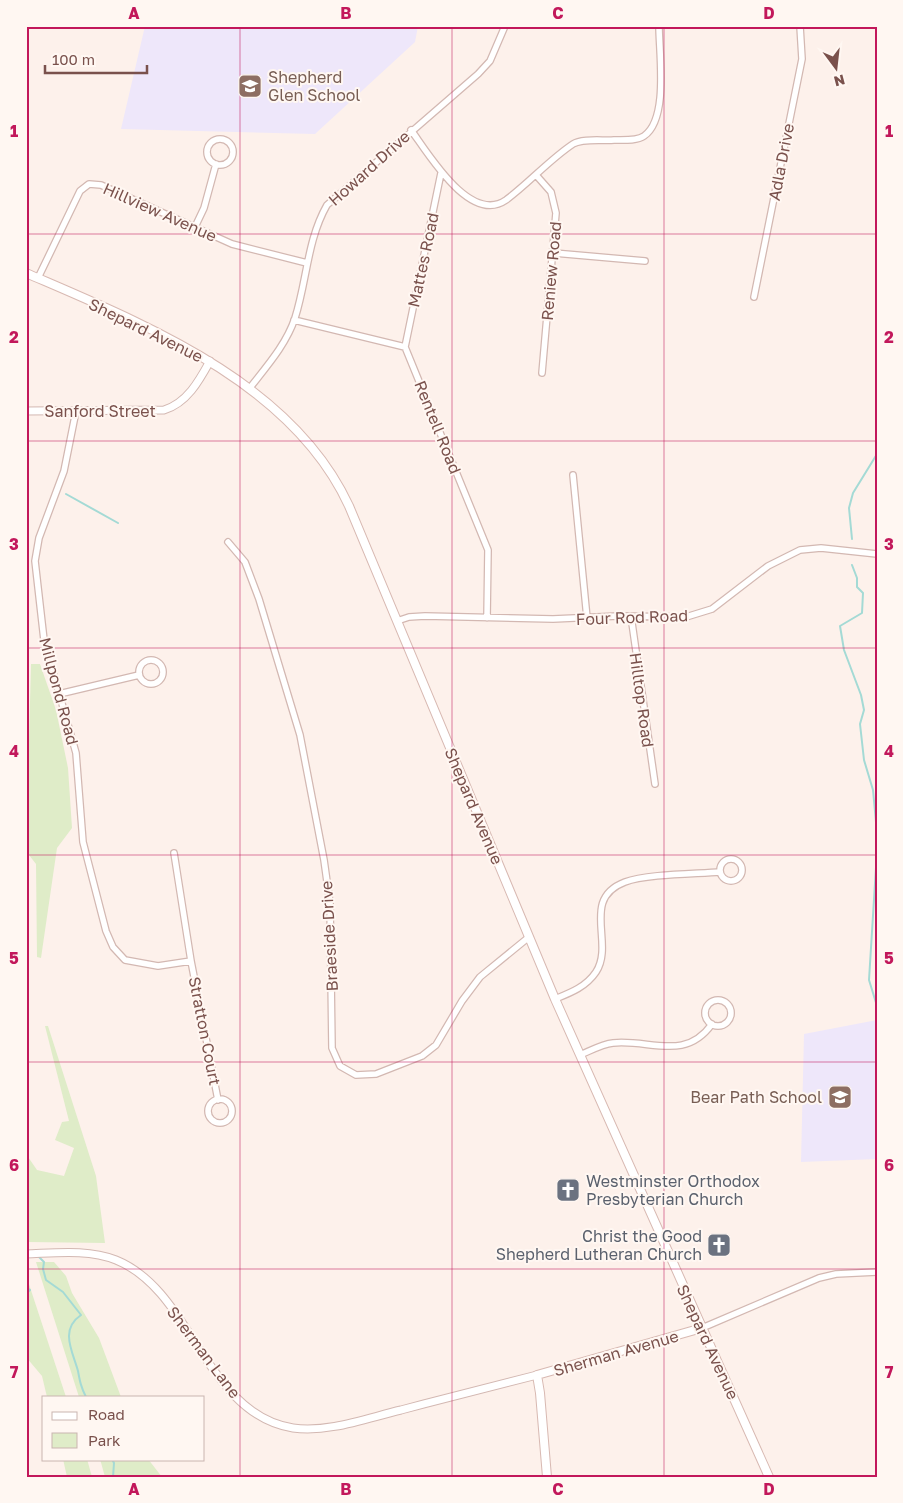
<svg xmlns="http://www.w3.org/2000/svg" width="903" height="1503" font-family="'Golos Text',sans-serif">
<rect width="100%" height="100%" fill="#fdf1eb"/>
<!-- education -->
<path fill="#eee7fa" d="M 145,26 L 418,26 L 415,42 L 315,134 L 121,129 Z
M 877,1020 L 877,1159 L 801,1162 L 804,1034 Z"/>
<!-- green -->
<path fill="#dfecc8" d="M 31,664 L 40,664 L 56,710 L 68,768 L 72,828 L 57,848 L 41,958 L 37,957 L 36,864 L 29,855 L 26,855 Z
M 45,1026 L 48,1026 L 96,1176 L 105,1243 L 28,1242 L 26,1236 L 26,1154 L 37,1170 L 64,1176 L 74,1148 L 55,1140 L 62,1122 L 69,1121 Z
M 36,1262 L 54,1262 L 66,1276 L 72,1293 L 99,1338 L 121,1397 L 79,1397 Z
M 26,1275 L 66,1397 L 47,1397 L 42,1376 L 26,1357 Z
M 63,1459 L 87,1459 L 92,1477 L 67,1477 Z
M 100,1459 L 148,1459 L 162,1477 L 105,1477 Z"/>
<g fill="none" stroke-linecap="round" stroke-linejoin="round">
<!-- stream -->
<path stroke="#a4dad5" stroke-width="2" d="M 66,494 L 118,523
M 852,539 L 849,508 L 853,493 L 877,454
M 852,565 L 857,578 L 857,587 L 863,593 L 862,613 L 840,626 L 844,650 L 861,695 L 864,710 L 860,724 L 864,760 L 873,790 L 877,833
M 877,851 L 869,980 L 877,1006
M 38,1256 L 44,1262 L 43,1269 L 46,1280 L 63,1292 L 81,1315 C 59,1330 73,1352 78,1371 C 80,1382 81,1387 86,1397
M 26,1287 L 30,1290 L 26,1294
M 112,1459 L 114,1463 L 113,1477"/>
<!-- minor casing -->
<g stroke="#d3b8b2" stroke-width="8">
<path id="minor" d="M 411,130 C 428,153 470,225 506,200 C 529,183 549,160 573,144 C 582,138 604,141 614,140 C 623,140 637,141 644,136 C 669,119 659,53 659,26
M207 152a13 13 0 1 1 26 0a13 13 0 1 1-26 0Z
M 536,175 L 551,192 L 556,213 L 542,373
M 195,227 L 204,208 L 216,164
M 554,253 L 645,261
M 38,278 L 80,191 L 89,184 L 101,185 L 232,244 L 307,263
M 754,297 L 802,59 L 800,26
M 294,320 L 405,347 L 488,550 L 487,618
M 405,347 L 441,173
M 249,389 C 266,367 286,345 295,318 C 307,281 307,240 327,205 L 478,74 L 490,61 L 505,26
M 76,411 L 64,471 L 39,538 L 35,561 L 44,640 L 76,753 L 83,842 L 106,931 L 113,947 L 125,960 L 158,966 L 191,961
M 573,475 L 587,618
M 228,542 L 245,562 L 259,599 L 300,735 L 324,860 L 330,903 L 332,1048 L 340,1066 L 356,1075 L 376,1074 L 422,1056 L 436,1045 L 462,1001 L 480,977 L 529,937
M 631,616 L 655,784
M 397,621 L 409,617 L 425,616 L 553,619 L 618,616 L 686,617 L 712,609 L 768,566 L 800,550 L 821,548 L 877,554
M139 672a12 12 0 1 1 24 0a12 12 0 1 1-24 0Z
M 59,694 L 139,675
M 174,853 L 191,961 L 218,1100
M720 870a11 11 0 1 1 22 0a11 11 0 1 1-22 0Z
M 555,999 C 570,993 586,987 596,972 C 615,943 580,899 625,882 C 646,874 695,874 720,872
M705 1013a13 13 0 1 1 26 0a13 13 0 1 1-26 0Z
M 580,1055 C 590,1051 602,1044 613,1043 C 650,1039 685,1062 712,1024
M208 1111a12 12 0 1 1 24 0a12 12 0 1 1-24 0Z
M 702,1328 L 819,1278 L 836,1274 L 877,1272"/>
</g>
<!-- tertiary casing -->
<g stroke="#d3b8b2" stroke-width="9">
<path id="tertiary" d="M 26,411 L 164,410 C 187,403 199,381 210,361
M 26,1254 C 56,1253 88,1249 116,1260 C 193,1291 205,1414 293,1428 C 328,1433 367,1418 401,1410 C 446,1398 491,1387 537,1375"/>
</g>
<!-- secondary casing -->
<g stroke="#d8b9b2" stroke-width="10">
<path id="secondary" d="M 26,273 C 144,324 292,382 349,506 L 555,999 L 769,1477
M 547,1477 L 540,1393 L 537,1375 L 702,1328"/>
</g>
<!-- minor -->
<use href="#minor" stroke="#fff" stroke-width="5.5"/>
<!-- tertiary -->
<use href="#tertiary" stroke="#fff" stroke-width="7"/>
<!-- secondary -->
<use href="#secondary" stroke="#fff" stroke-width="8"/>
</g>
<!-- grid -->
<path fill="none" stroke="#c2185b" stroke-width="1" stroke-opacity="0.55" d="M 240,26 L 240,1477M 452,26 L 452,1477M 664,26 L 664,1477M 26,234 L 877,234M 26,441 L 877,441M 26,648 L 877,648M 26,855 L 877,855M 26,1062 L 877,1062M 26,1269 L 877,1269"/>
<!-- icons -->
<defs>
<g id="school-square" transform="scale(1.25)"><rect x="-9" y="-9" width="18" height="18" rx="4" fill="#8d6e63" stroke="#fff7f2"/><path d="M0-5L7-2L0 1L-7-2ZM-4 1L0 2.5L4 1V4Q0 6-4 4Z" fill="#fff"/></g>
<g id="church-square" transform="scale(1.25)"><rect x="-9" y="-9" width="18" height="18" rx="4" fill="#6b7280" stroke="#fff7f2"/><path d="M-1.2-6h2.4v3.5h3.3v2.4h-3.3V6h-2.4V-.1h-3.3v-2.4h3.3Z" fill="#fff"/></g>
</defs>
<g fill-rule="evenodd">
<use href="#school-square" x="250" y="86"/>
<use href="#school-square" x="840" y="1097"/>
<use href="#church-square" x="568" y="1190"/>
<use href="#church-square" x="719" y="1245"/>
</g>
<g text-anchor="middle" stroke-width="4" stroke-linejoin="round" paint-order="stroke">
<!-- education labels -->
<g font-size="16" fill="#785e54" stroke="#fff7f2" text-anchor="start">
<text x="268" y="83">Shepherd<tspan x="268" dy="18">Glen School</tspan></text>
<text x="822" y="1103" text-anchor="end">Bear Path School</text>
</g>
<!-- street labels -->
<g font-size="16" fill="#7a514c" stroke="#fff7f2">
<text transform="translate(781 162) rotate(-79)" y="6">Adla Drive</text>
<text transform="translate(369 168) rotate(-42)" y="6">Howard Drive</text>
<text transform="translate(160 212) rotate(24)" y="6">Hillview Avenue</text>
<text transform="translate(423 260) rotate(-78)" y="6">Mattes Road</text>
<text transform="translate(551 271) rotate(-85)" y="6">Reniew Road</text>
<text transform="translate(146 330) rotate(26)" y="6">Shepard Avenue</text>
<text x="100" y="417">Sanford Street</text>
<text transform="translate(438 427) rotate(68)" y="6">Rentell Road</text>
<text transform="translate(632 617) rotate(-2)" y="6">Four Rod Road</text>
<text transform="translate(59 691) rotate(75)" y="6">Millpond Road</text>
<text transform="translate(642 700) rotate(82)" y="6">Hilltop Road</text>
<text transform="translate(474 806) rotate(67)" y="6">Shepard Avenue</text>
<text transform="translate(329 936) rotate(-93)" y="6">Braeside Drive</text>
<text transform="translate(205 1031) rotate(79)" y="6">Stratton Court</text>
<text transform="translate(708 1342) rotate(65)" y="6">Shepard Avenue</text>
<text transform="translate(204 1352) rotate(53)" y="6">Sherman Lane</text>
<text transform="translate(616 1353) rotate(-16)" y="6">Sherman Avenue</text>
</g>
<!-- worship labels -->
<g font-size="16" fill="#5b616d" stroke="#fff7f2" text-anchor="start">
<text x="586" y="1187">Westminster Orthodox<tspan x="586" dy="18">Presbyterian Church</tspan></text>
<text x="702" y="1242" text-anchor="end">Christ the Good<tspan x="702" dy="18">Shepherd Lutheran Church</tspan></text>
</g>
</g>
<!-- border -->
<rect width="903" height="1503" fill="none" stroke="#fff7f2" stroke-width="55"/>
<!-- legend -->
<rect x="42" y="1396" width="162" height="65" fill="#fff7f2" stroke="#cab5b0"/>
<rect x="52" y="1412" width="25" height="8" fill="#ffffff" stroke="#cab5b0"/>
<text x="88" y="1420" font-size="15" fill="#7a514c">Road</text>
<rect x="52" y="1433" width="25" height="15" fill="#dfecc8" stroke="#cab5b0"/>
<text x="88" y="1446" font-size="15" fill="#7a514c">Park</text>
<!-- north arrow -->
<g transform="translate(836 68) rotate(165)" stroke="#fff7f2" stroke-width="4" paint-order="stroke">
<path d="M0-4L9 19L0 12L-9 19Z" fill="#7a514c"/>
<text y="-8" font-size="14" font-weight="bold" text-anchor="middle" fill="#7a514c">N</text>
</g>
<!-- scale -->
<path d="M45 65v8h102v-8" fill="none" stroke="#7a514c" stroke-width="2.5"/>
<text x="52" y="65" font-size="15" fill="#7a514c" stroke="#fff7f2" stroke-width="4" paint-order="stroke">100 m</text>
<rect x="28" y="28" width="848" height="1448" fill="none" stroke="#c2185b" stroke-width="2"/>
<g font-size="16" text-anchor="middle" font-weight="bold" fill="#c2185b">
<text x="134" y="19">A</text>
<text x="346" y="19">B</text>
<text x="558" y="19">C</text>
<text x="769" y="19">D</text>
<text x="14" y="137">1</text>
<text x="889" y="137">1</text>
<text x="14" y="343">2</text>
<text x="889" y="343">2</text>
<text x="14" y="550">3</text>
<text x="889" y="550">3</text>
<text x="14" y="757">4</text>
<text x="889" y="757">4</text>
<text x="14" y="964">5</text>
<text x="889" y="964">5</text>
<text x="14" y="1171">6</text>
<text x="889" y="1171">6</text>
<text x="14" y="1378">7</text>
<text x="889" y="1378">7</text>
<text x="134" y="1495">A</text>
<text x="346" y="1495">B</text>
<text x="558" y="1495">C</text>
<text x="769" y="1495">D</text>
</g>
</svg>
